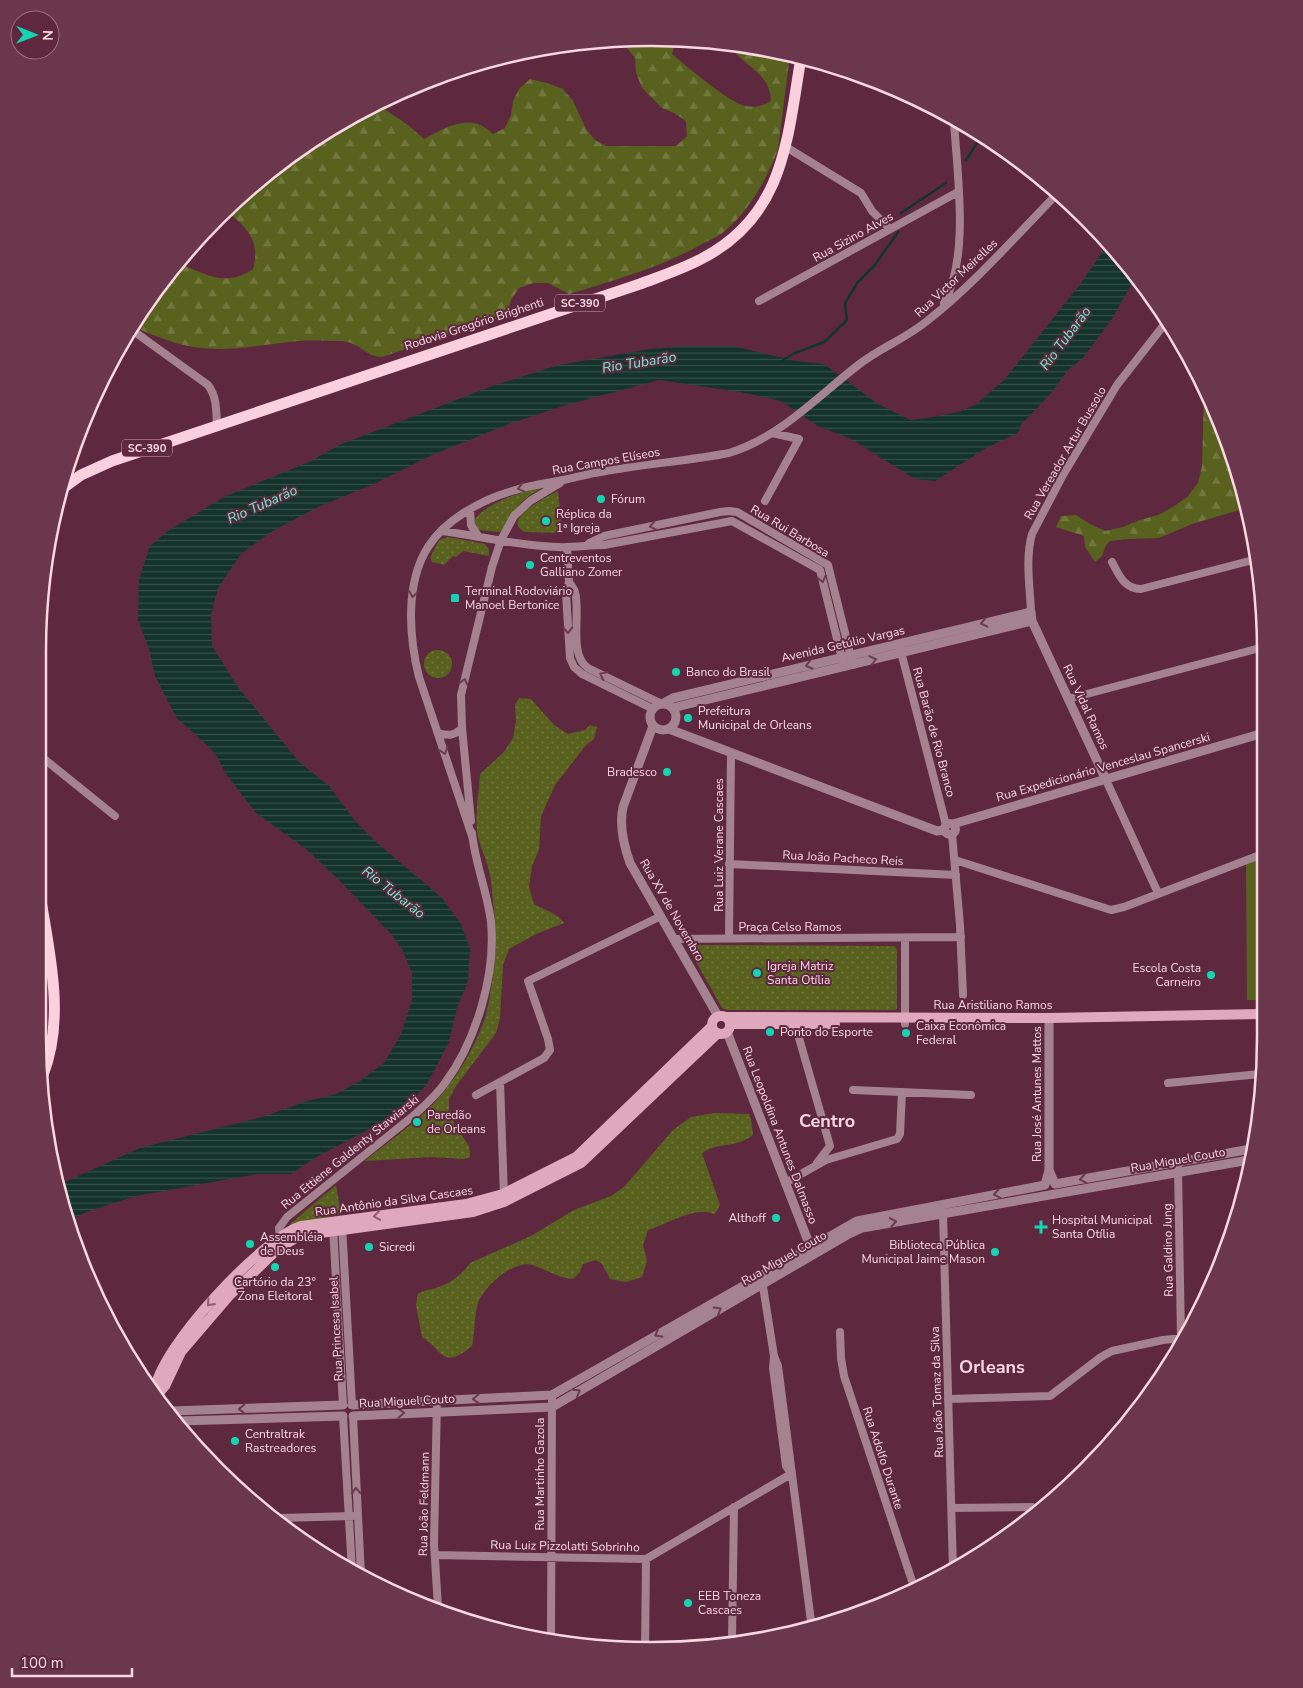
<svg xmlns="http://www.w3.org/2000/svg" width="1303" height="1688" font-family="'Nunito Sans',sans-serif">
<defs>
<pattern id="green-dots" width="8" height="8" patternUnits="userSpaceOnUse" patternTransform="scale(1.25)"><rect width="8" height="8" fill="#59611e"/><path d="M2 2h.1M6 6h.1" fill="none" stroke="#72773e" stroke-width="1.8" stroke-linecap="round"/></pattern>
<pattern id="forest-firs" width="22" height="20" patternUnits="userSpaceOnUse" patternTransform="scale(1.25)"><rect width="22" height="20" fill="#59611e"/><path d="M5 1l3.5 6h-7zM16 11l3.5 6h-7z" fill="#72773e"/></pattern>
<pattern id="water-rules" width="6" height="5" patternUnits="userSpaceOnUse" patternTransform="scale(1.25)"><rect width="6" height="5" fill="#13332c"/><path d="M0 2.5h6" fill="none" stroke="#36504a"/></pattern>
</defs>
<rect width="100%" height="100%" fill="#5e293f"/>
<!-- green -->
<path fill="url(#green-dots)" d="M 549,485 C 519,498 517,508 501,532 L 478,530 L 475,525 L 475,519 C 490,500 526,491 549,485 Z
M 558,491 L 562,533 L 525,532 C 499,520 548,496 558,491 Z
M 448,537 L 485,544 L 489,550 L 489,556 L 463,551 L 456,557 L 453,556 L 444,565 L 432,562 L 430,558 L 439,540 Z
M424 664a14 14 0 1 1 28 0a14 14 0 1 1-28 0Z
M 519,698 L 531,699 L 554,725 L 568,734 L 585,730 L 590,725 L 597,727 L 594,739 L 586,745 L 555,785 L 541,816 L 539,850 L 532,866 L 529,887 L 534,904 C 544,910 557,913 564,923 L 536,934 L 509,949 L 503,965 L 500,1018 L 496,1033 L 456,1086 L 449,1099 L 449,1112 L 454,1124 L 469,1146 L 470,1157 L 464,1159 L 432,1157 L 365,1161 C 390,1140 422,1119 442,1094 C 460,1072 476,1045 485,1018 C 494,989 497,931 493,901 C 492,889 491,875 487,864 C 484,853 478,842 477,831 C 475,812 479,793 480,774 L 504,752 L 513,738 L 516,721 L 515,705 Z
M 694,945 L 894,946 L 897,949 L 897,1009 L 895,1010 L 726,1010 L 722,1008 L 690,951 L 691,947 Z
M 714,1113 L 749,1114 L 751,1119 L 753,1135 C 735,1149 720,1141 702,1153 L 720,1205 L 715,1214 C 693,1206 670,1223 648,1230 L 643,1245 L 647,1261 L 642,1277 L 626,1282 L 610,1279 L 602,1264 L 596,1260 L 583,1264 L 580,1272 L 573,1279 C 558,1278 547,1270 533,1265 C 514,1259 484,1286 478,1303 C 474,1316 475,1332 472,1346 C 442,1370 445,1352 422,1337 L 416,1305 L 418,1294 C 425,1289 433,1290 441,1286 C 452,1282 464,1273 470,1263 L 531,1236 L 574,1210 L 611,1196 L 624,1187 L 673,1130 L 691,1117 Z
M 336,1185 L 341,1214 L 289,1225 Z"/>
<!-- forest -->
<path fill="url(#forest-firs)" d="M 652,38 L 676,40 L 672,54 C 686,66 730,103 745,106 C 756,108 762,106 771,101 C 770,72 744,67 729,45 L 772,49 L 790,55 L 778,149 C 768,177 750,209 727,229 C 721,235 712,239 704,243 C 662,267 615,280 569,294 L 548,283 L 534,283 L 519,288 L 511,300 L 507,315 L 382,357 C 365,357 361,342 340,341 C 327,341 312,340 298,341 C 247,346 209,358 159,337 C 150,334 142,331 134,326 L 164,278 L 178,263 C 206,274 225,288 253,269 C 261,241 247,228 227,211 L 246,190 L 311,141 L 378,105 L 408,125 L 424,139 C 439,131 462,117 480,125 C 484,126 489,131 493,134 L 505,128 L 511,115 L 513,101 L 519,89 L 530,79 L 547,83 L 563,89 L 573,101 L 586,129 L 595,140 L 606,146 L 676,146 L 687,136 L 686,121 L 674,113 L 662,108 L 642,88 L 636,73 L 635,58 L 627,48 L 618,41 Z
M 1204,395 L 1233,454 L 1246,508 L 1192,524 L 1159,538 L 1127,539 L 1110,541 L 1106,545 L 1102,556 L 1095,562 L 1085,547 L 1084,536 L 1056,527 L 1061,516 L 1076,515 L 1090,524 L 1105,531 L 1123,527 L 1140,520 L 1158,515 L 1173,507 L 1187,497 L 1198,483 L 1202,466 Z
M 38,976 L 43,978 L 45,1008 L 39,1051 L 38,1036 Z"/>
<!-- pitch -->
<path fill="#59611e" d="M 1260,858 L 1260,1000 L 1247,1000 L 1246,863 Z"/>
<!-- water -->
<path fill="url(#water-rules)" d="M 1108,244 L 1135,278 L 1112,319 L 1082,359 L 1068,370 L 1052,392 L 1020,426 L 1020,430 L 1016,434 L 986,448 L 935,481 L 915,479 L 851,439 L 818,426 L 781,401 L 740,392 L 659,380 L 566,405 L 512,423 L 432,455 L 374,484 L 318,507 L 271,532 L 241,554 L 218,588 L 211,615 L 212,646 L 238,687 L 299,762 L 329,786 L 355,821 L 376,842 L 442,898 L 461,924 L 470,949 L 468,981 L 457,1008 L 449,1042 L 427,1084 L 405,1108 L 375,1126 L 313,1159 L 291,1174 L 257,1174 L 136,1196 L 89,1211 L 68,1220 L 59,1196 L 57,1186 L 65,1182 L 140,1148 L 266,1116 L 304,1102 L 336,1094 L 360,1081 L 384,1063 L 401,1034 L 412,1000 L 412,973 L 402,949 L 392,935 L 339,880 L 306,849 L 256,813 L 228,777 L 214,752 L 176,717 L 155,676 L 149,649 L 138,620 L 139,579 L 150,546 L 169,530 L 226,496 L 309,462 L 339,445 L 495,385 L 559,365 L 604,357 L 650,349 L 688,346 L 733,346 L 796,361 L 824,364 L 878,404 L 910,420 L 928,418 L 958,412 L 975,405 L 1004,380 L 1081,283 Z"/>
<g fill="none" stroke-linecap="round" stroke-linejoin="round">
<!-- stream -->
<path stroke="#13332c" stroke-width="2.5" d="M 966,160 L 982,135
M 901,213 L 946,183
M 783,360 L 795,353 L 824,342 L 847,320 L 845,303 L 858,282 L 874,266 L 898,232"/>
<!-- minor -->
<path stroke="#a5828f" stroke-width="8" d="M 786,147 L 861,193 L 872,211 L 890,229
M 759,301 L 958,192
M 944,303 C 970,256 957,174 954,121
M 132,330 L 208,385 C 217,397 216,410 217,424
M 765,501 L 799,439 L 772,433
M 470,510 L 471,525 L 478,536
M 442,531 C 480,536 519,546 558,547 C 573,548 589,545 604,545 L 732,521 L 820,570 L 844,667
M 589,543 L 604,536 L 720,512 L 729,511 L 737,512 L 828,565 L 853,665
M 567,547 L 569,582 L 566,593 L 570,658 L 574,667 L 582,674 L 653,709
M 1112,562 C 1119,575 1124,589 1141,589 L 1257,559
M 569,582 C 571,585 574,589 575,592 C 581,613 568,655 588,668 L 662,704
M 1031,612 C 1030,587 1025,559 1032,534 L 1063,475 L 1117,385 L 1167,321
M 900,648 L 946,825
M 1068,699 L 1260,648
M 438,733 C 449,736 454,736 462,728
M 38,754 L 115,816
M 1106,780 L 1158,893
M 471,821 L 462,728 L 461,695 L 492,567 L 501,540 L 514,516 L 530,501 L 560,483
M 952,834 L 960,925 L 963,995
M 472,836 L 419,677 C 409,637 405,583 428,547 C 445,520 481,500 512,491 C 530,485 549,483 568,479 C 579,477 590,473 601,472 C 644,464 687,461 729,453 C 779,438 817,397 857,366 C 878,349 905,339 927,321 C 974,284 1015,237 1057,194
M 955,860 L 1111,910 L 1124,907 L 1260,855
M 729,864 L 956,875
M 729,938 L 731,753
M 905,938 L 905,1024
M 674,939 L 961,937
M 38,963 L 51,973
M 795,1024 L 830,1146 L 817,1163
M 1168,1083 L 1260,1074
M 853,1090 L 971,1095
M 476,1095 L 500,1082
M 1178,1168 L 1181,1338
M 785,1183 L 826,1160 L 897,1139 L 900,1134 L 902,1092
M 504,1197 L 500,1082 L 544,1058 L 550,1050 L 548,1039 L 528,981 L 661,916
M 943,1213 L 953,1570
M 342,1225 L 352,1405
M 333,1227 L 343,1405
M 280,1237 L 279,1228 L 287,1217 L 413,1116 C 424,1106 436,1096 445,1083 C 476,1041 496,975 491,922 C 487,891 475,863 472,833
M 762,1280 L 774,1356 L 773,1368 L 786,1466 L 791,1474
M 840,1332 L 841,1358 L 844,1376 L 915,1590
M 774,1356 L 778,1366 L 812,1629
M 948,1399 L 1050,1396 L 1101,1357 L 1112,1351 L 1163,1340 L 1183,1338
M 437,1400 L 434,1544 L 438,1607
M 343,1416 L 352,1571
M 353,1416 L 361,1575
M 952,1508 L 1032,1507
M 279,1518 L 353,1516
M 435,1555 L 646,1559 L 791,1474
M 551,1637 L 552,1395
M 732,1640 L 734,1507
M 645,1650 L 646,1559"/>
<!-- tertiary -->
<path stroke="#a5828f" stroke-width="9" d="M 662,704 L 673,698 L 1031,612 L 1032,621 L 1106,780
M650 717a13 13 0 1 1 26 0a13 13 0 1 1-26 0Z
M 672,708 L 1032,621
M 653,726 L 623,807 C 619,825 624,846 630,863 L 718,1016
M 669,729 L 937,831 L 945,830
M944.5 829a5.5 5.5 0 1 1 11 0a5.5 5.5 0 1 1-11 0Z
M 953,824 L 1260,734
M 727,1032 L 810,1246
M 1049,1170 L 1055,1184 L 1251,1149
M 352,1405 L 552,1395 L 857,1221 L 1045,1185 L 1049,1170 L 1049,1018
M 172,1411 L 343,1405
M 353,1416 L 552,1407 L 847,1235 L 862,1228 L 1249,1160
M 179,1421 L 343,1416"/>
<!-- secondary -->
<path stroke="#dfa8bc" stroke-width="10" d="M712 1025a9 9 0 1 1 18 0a9 9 0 1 1-18 0Z
M 727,1017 L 1049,1018 L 1260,1014
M 731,1024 L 835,1024
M 155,1390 C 159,1349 262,1238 301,1226 L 466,1204 L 503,1194 L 576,1157 L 712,1026
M 158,1394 L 165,1386 L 181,1352 L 229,1296 L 279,1248 L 296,1238 L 306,1235 L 473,1212 L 504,1202 L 581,1163 L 718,1033"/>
<!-- primary -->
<path stroke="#facfde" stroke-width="11" d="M 63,488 L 81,475 L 112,461 L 640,284 C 661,276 683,269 703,258 C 785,215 787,139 801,58
M 38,882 C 47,944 67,1014 43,1075"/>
</g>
<!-- one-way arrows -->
<defs><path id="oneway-chevron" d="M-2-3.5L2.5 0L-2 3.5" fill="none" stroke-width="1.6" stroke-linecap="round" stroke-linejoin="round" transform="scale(1.25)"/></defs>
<g stroke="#6c3b4f">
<use href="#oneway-chevron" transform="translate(521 488) rotate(165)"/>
<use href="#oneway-chevron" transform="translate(653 526) rotate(168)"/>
<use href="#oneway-chevron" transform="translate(822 579) rotate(76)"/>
<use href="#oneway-chevron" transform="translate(413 594) rotate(97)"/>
<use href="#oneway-chevron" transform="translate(984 623) rotate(167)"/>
<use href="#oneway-chevron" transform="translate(568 630) rotate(87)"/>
<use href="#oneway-chevron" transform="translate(873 660) rotate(-14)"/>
<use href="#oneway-chevron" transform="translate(809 665) rotate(166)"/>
<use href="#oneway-chevron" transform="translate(603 675) rotate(-154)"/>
<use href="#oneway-chevron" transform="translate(464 682) rotate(-77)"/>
<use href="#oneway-chevron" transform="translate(444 751) rotate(72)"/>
<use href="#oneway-chevron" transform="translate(1083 1179) rotate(170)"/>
<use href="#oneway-chevron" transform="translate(997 1194) rotate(170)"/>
<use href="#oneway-chevron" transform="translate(893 1222) rotate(-10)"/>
<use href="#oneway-chevron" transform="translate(718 1310) rotate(-30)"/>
<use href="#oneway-chevron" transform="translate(658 1334) rotate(150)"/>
<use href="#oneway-chevron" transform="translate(577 1392) rotate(-30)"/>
<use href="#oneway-chevron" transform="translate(476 1399) rotate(177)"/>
<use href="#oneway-chevron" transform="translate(242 1409) rotate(178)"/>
<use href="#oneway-chevron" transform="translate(401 1413) rotate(-3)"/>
<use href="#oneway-chevron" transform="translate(356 1491) rotate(-93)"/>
</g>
<g stroke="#925c71">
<use href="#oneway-chevron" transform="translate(377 1216) rotate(172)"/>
<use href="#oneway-chevron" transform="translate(210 1303) rotate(132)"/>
</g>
<!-- markers -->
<g fill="#14d5b3" stroke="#5e293f" stroke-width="2">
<circle cx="601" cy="499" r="5"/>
<circle cx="546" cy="521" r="5"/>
<circle cx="530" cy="565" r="5"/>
<rect x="450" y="593" width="10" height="10" rx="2.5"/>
<circle cx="676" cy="672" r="5"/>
<circle cx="688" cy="718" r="5"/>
<circle cx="667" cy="772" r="5"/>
<circle cx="757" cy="973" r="5"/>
<circle cx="1211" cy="975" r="5"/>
<circle cx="770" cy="1032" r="5"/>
<circle cx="906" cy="1033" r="5"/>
<circle cx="417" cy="1122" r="5"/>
<circle cx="776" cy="1218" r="5"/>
<path d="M1038.5 1219.5h5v5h5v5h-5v5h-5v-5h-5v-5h5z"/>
<circle cx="250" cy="1244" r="5"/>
<circle cx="369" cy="1247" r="5"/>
<circle cx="995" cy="1252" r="5"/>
<circle cx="275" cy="1267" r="5"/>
<circle cx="235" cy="1441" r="5"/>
<circle cx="688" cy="1603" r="5"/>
</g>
<g text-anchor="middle" stroke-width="4" stroke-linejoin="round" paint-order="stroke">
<!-- shield labels -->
<g fill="#5e293f" stroke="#caa3b1" stroke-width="1">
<rect x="555" y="294.5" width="50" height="17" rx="4"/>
<rect x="122" y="439.5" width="50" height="17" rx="4"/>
</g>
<g font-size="11" font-weight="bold" fill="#f9d7e2">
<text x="580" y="307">SC-390</text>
<text x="147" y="452">SC-390</text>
</g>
<!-- street labels -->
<g font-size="12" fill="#f9d7e2" stroke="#5e293f">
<text transform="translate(853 237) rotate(-29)" y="4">Rua Sizino Alves</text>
<text transform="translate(956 278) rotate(-43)" y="4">Rua Victor Meirelles</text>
<text transform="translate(474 324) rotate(-18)" y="4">Rodovia Gregório Brighenti</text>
<text transform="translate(1065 453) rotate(-60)" y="4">Rua Vereador Artur Bussolo</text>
<text transform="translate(606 461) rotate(-10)" y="4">Rua Campos Elíseos</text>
<text transform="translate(790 531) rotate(31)" y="4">Rua Rui Barbosa</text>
<text transform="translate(843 644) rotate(-13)" y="4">Avenida Getúlio Vargas</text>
<text transform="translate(1086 707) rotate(65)" y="4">Rua Vidal Ramos</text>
<text transform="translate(934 732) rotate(75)" y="4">Rua Barão de Rio Branco</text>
<text transform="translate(1103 767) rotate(-16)" y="4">Rua Expedicionário Venceslau Spancerski</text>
<text transform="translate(719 845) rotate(-90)" y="4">Rua Luiz Verane Cascaes</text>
<text transform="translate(843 858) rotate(3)" y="4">Rua João Pacheco Reis</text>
<text transform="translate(672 910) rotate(60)" y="4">Rua XV de Novembro</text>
<text x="790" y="931">Praça Celso Ramos</text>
<text x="993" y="1009">Rua Aristiliano Ramos</text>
<text transform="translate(1037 1094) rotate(-90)" y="4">Rua José Antunes Mattos</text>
<text transform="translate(780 1135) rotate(69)" y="4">Rua Leopoldina Antunes Dalmasso</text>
<text transform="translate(350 1152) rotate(-39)" y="4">Rua Ettiene Galdenty Stawiarski</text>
<text transform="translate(1178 1160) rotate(-10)" y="4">Rua Miguel Couto</text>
<text transform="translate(394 1201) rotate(-8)" y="4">Rua Antônio da Silva Cascaes</text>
<text transform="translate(1168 1250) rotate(-91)" y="4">Rua Galdino Jung</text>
<text transform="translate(784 1258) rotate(-30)" y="4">Rua Miguel Couto</text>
<text transform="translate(336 1329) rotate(-93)" y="4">Rua Princesa Isabel</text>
<text transform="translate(937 1392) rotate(-92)" y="4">Rua João Tomaz da Silva</text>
<text transform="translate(407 1401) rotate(-3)" y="4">Rua Miguel Couto</text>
<text transform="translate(883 1458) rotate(72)" y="4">Rua Adolfo Durante</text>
<text transform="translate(540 1474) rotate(-90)" y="4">Rua Martinho Gazola</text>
<text transform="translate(424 1504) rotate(-89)" y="4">Rua João Feldmann</text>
<text transform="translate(565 1546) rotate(1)" y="4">Rua Luiz Pizzolatti Sobrinho</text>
</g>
<!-- poi labels -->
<g font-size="12" fill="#f9d7e2" stroke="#5e293f" text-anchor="start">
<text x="611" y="503">Fórum</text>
<text x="556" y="518">Réplica da<tspan x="556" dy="14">1ª Igreja</tspan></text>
<text x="540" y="562">Centreventos<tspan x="540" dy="14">Galliano Zomer</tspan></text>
<text x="465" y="595">Terminal Rodoviário<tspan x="465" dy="14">Manoel Bertonice</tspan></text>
<text x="686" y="676">Banco do Brasil</text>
<text x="698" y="715">Prefeitura<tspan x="698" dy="14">Municipal de Orleans</tspan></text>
<text x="657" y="776" text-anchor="end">Bradesco</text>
<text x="767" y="970">Igreja Matriz<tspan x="767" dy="14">Santa Otília</tspan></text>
<text x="1201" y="972" text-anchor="end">Escola Costa<tspan x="1201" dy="14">Carneiro</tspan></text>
<text x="916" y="1030">Caixa Econômica<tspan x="916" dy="14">Federal</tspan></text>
<text x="780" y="1036">Ponto do Esporte</text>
<text x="427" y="1119">Paredão<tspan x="427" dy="14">de Orleans</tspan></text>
<text x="766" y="1222" text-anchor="end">Althoff</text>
<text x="1052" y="1224">Hospital Municipal<tspan x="1052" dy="14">Santa Otília</tspan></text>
<text x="260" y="1241">Assembléia<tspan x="260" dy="14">de Deus</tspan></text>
<text x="985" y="1249" text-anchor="end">Biblioteca Pública<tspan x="985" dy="14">Municipal Jaime Mason</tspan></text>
<text x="379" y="1251">Sicredi</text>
<text x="275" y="1286" text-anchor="middle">Cartório da 23°<tspan x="275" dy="14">Zona Eleitoral</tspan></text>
<text x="245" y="1438">Centraltrak<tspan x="245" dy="14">Rastreadores</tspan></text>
<text x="698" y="1600">EEB Toneza<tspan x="698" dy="14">Cascaes</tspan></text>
</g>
<!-- water labels -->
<g font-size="14" font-style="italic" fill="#65f3d3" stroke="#5e293f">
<text transform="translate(1065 338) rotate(-53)" y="5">Rio Tubarão</text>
<text transform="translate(639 362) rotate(-9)" y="5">Rio Tubarão</text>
<text transform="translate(262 504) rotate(-24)" y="5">Rio Tubarão</text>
<text transform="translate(394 892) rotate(38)" y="5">Rio Tubarão</text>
</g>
<!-- district labels -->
<g font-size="18" font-weight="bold" fill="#f9d7e2" stroke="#5e293f">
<text x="827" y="1127">Centro</text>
<text x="992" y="1373">Orleans</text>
</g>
</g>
<!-- crop -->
<path d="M0 0H1303V1688H0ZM651 46H652A605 605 0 0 1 1257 651V1037A605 605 0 0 1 652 1642H651A605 605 0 0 1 46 1037V651A605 605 0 0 1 651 46Z" fill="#6a374c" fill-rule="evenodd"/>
<path fill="none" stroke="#f9d7e2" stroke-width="2.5" d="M651 46H652A605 605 0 0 1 1257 651V1037A605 605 0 0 1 652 1642H651A605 605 0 0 1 46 1037V651A605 605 0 0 1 651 46Z"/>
<!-- north arrow -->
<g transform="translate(35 35) rotate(91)"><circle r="24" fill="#5e293f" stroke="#9c6f80"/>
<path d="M0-4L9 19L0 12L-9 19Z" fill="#14d5b3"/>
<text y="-8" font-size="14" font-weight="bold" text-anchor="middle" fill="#f9d7e2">N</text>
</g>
<!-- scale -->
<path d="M12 1668v8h120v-8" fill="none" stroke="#f9d7e2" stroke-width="2.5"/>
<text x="20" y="1668" font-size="15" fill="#f9d7e2" stroke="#5e293f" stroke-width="4" paint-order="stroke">100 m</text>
</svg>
